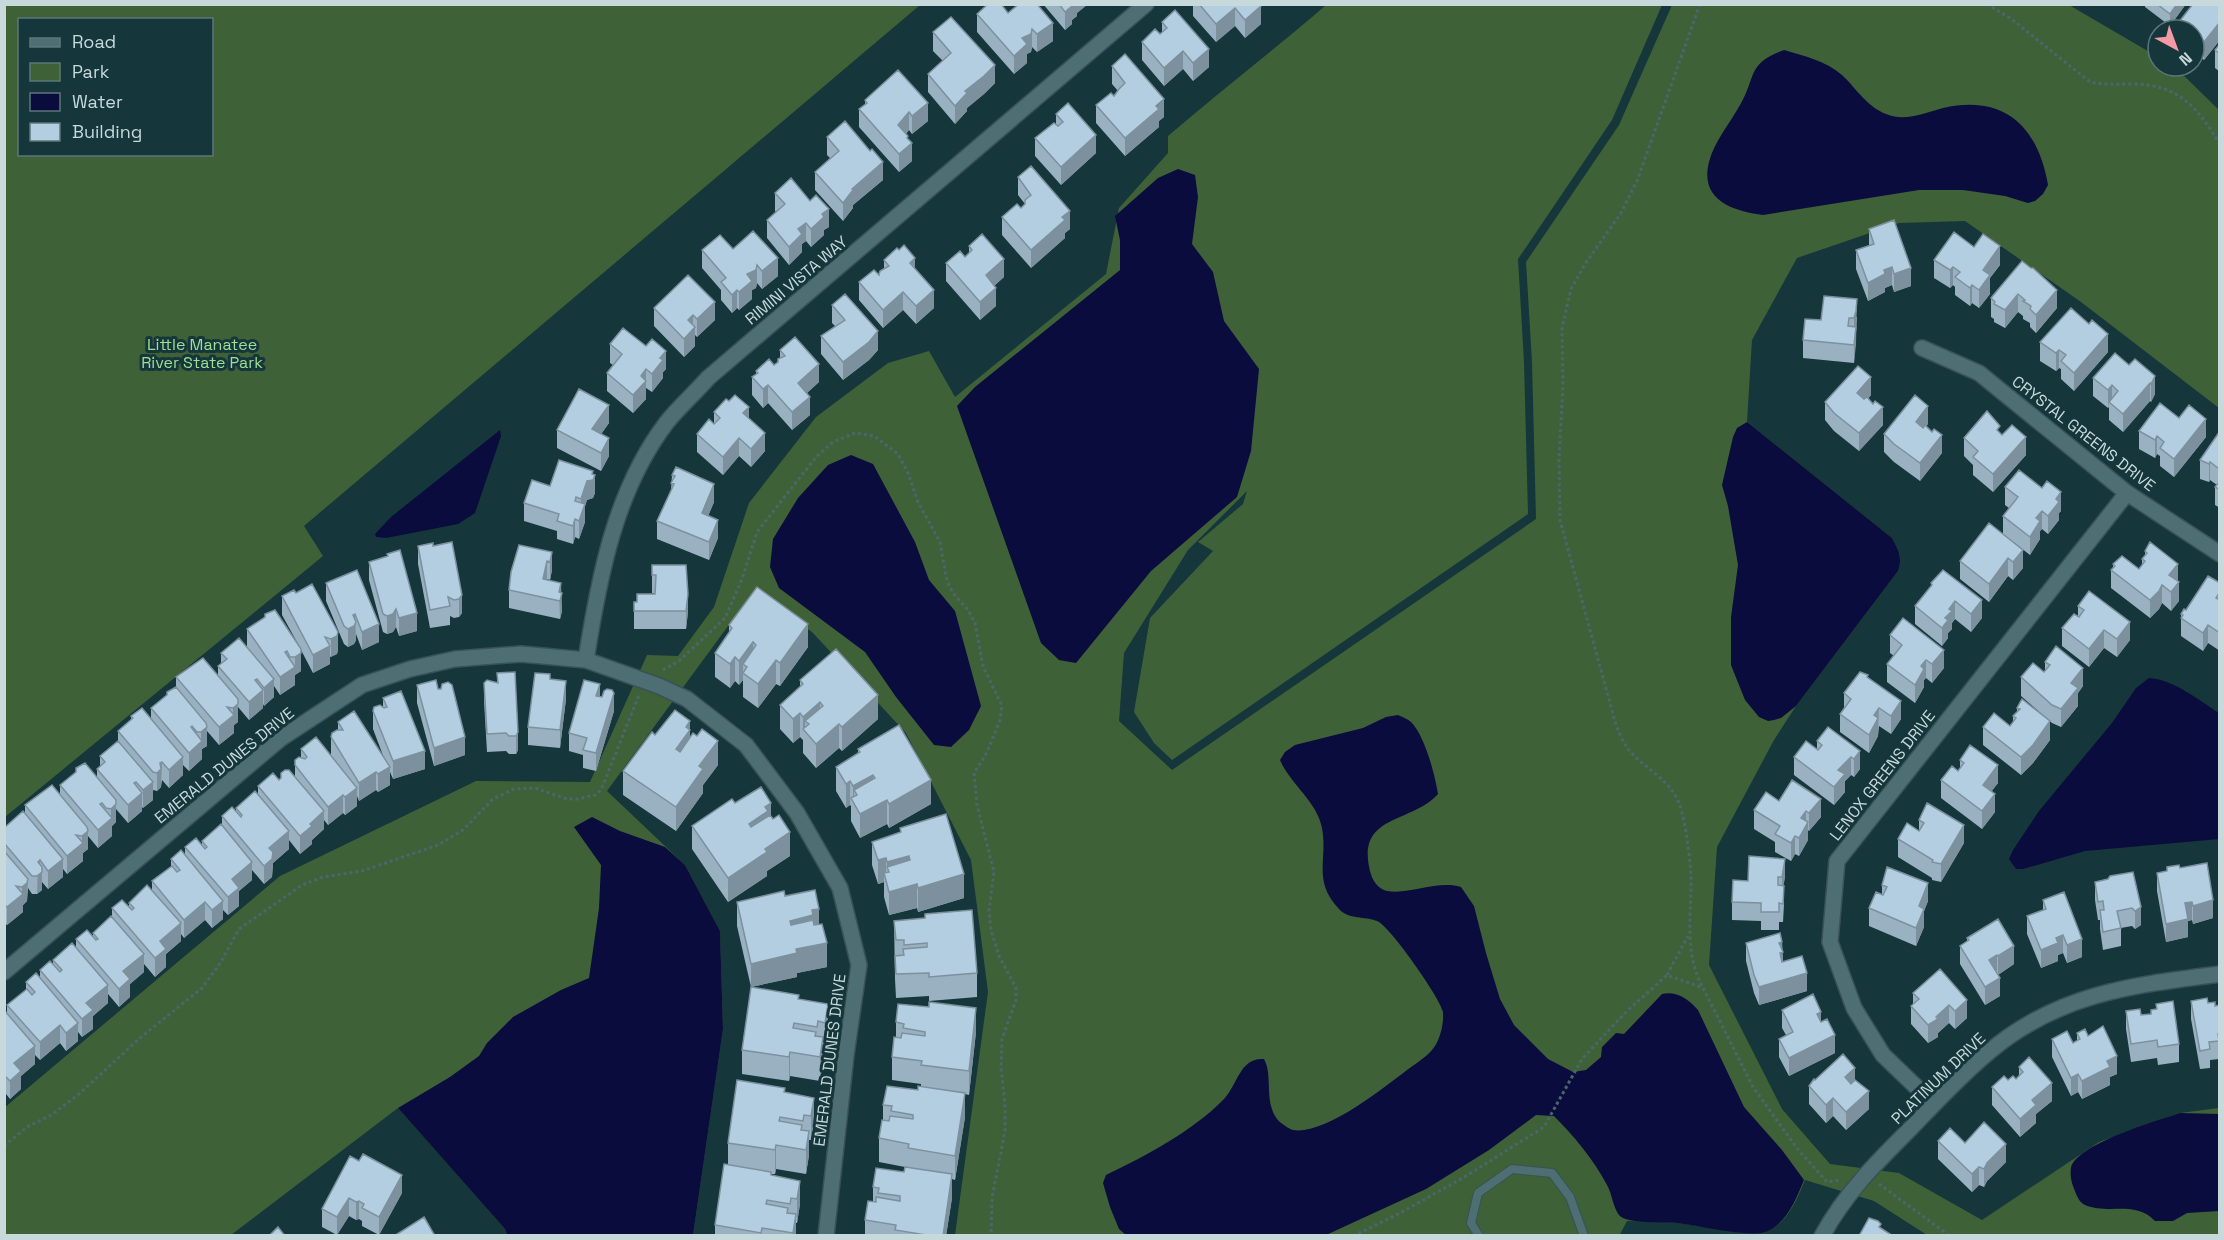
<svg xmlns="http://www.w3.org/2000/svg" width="2224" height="1240" font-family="'Space Grotesk',sans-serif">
<rect width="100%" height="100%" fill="#15363a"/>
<!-- green -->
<path fill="#3f6138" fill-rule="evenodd" d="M 5,4 L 920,4 L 920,5 L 304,526 L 323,556 L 5,817 ZM 20,20 L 212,20 L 212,154 L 20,154 Z
M 1326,5 L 1662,5 L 1612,120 L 1518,259 L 1524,362 L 1528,514 L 1172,760 L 1154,743 L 1134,712 L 1150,618 L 1213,551 L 1198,542 L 1243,504 L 1247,491 L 1188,550 L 1124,653 L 1119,721 L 1172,770 L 1536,519 L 1532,362 L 1526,262 L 1619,125 L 1672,5 L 2069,5 L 2158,57 L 2158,66 L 2174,66 L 2219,110 L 2219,408 L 2081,302 L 1965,221 L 1899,223 L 1797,258 L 1752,340 L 1747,422 L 1892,538 C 1898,549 1903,558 1898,571 L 1796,706 L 1774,740 L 1717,847 L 1709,965 L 1782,1109 L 1830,1164 L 1899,1173 L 1982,1220 L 2099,1142 L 2180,1113 L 2219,1108 L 2219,1235 L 1927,1235 L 1874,1201 L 1805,1180 C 1797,1199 1788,1223 1767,1231 C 1749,1238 1700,1225 1679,1223 C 1662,1222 1644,1221 1627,1221 L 1619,1236 L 955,1235 L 988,992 L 971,860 L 906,733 L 812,632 L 753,592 L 607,791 L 685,865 L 720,931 L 723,1029 L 693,1235 L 507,1235 L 505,1229 L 398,1108 L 231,1235 L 5,1235 L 4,1108 L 280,876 L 476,781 L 590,782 L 647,655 L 678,656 L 714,607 L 749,503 L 816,417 L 888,363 L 929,351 L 955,397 L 1106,274 L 1119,208 L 1168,153 L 1168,136 C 1220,91 1274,50 1326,5 Z"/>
<!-- water -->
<path fill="#090c3c" d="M 1784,50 C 1804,56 1826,61 1842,75 C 1857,89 1866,106 1886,114 C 1905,122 1924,113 1943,108 C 2005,94 2038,127 2048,185 L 2043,194 L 2035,201 L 2028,203 L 2005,196 L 1963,190 L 1919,190 L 1763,215 C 1734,211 1699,201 1709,162 C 1714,142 1730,123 1740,105 C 1757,76 1746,64 1784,50 Z
M 1178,169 L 1195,175 L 1198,197 L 1192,244 L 1213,272 L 1224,321 L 1259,369 L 1251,451 L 1237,497 L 1151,571 L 1076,663 L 1059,660 L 1041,643 L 957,406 L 975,387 L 1120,270 L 1120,240 L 1115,216 L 1158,178 Z
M 1747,422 L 1892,538 C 1898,549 1903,558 1898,571 L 1796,706 L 1781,718 L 1774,720 L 1768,721 L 1759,717 L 1745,700 L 1731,665 L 1731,617 L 1738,565 L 1728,506 L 1722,485 L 1733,437 L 1737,428 Z
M 500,430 L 501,436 L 475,513 L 458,524 L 386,538 L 376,537 L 375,534 L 391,517 Z
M 851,455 L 873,464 L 915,542 L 929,580 L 955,611 L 981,706 L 969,730 L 951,747 L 934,745 L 896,697 L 865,652 L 779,588 L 770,567 L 773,539 L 798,498 L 828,465 Z
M 2149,678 C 2175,680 2198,700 2219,713 L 2219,839 L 2085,851 L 2023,869 L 2016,869 L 2009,859 L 2013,850 L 2039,811 L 2112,723 L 2136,688 Z
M 1398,715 C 1402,717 1408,719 1411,722 C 1425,736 1435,775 1438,794 C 1411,824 1356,814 1370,871 C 1372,880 1378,889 1387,891 C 1410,895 1437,880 1461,887 L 1474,906 L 1486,953 L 1500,999 L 1514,1025 L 1548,1059 L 1573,1072 L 1586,1070 L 1601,1057 L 1602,1047 L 1616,1033 L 1624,1034 L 1662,994 C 1677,991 1688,999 1698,1010 L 1744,1107 L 1782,1150 L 1804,1180 C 1796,1199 1788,1221 1768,1231 C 1751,1239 1698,1225 1677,1223 C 1665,1222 1626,1224 1619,1215 C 1613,1207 1612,1194 1607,1185 C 1594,1160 1574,1136 1554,1116 L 1536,1115 L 1489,1150 L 1426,1189 L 1326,1235 L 1127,1236 L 1119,1229 L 1110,1207 L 1103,1183 L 1106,1175 C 1146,1156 1194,1130 1224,1099 C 1238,1084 1240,1057 1264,1059 C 1274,1077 1262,1106 1281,1123 C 1284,1125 1289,1129 1293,1130 C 1325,1135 1382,1089 1407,1070 C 1415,1064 1425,1058 1432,1050 C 1440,1041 1444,1024 1443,1012 C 1441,999 1389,925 1377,921 C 1365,916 1349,920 1339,909 C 1312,880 1328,860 1322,828 C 1317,801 1290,784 1280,760 L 1285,752 L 1295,745 L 1363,728 L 1386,717 Z
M 592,817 L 620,831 L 665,847 L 685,865 L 720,931 L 723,1029 L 693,1235 L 507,1235 L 505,1229 L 398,1108 L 450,1077 L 479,1056 L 487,1043 L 513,1017 L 561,990 L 589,978 L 599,908 L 601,865 L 574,827 Z
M 2180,1113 L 2219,1114 L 2219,1211 L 2187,1213 L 2173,1221 L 2155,1221 C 2135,1200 2109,1215 2085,1205 C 2078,1202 2076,1193 2073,1186 C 2071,1181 2070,1173 2071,1168 C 2076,1144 2157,1121 2180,1113 Z"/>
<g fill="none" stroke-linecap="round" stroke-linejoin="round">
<!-- service casing -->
<g stroke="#385255" stroke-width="10">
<path id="service" d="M 1479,1236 L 1471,1223 L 1478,1193 L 1512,1169 L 1552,1173 L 1570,1197 L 1584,1236"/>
</g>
<!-- minor casing -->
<g stroke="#385255" stroke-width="18">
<path id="minor" d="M 1922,348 L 1979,373 L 2127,493 L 2220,554
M 586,660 C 599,577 615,490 667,422 C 679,407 695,393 708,378 L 1146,4
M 4,972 L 280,739 L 362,685 L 410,669 L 455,659 L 521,654 L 586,660 L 659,686 L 687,699 L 746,745 L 797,813 L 840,888 L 859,965 L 846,1055 L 826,1236
M 1934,1104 L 1883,1055 L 1854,1008 L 1830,942 L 1837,861 L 2127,493
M 1822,1236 C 1846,1192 1877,1162 1912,1127 C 1937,1101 1962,1074 1990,1051 C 2059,993 2134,985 2220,974"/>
</g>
<!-- path -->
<path stroke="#4b676b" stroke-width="3" stroke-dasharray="3 3" stroke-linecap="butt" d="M 1700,4 L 1637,181 L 1621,213 L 1585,264 L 1571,289 L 1562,328 L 1563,386 L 1559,459 L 1560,520 L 1616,725 C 1619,732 1622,740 1626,746 C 1640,767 1668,776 1679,803 C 1686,822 1692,868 1691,889 C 1690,923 1686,957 1703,988
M 1987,4 L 2010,18 L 2090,82 C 2105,85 2117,84 2132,84 C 2178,84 2199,108 2220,145
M 663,670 L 679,661 L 725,618 L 742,579 L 757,532 L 816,457 L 833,442 L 855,433 L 874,436 L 898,454 L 908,473 L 918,502 L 940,542 L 947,581 L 953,593 L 968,610 L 975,623 L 983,666 L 1002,706 L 1000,720 L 992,740 L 985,756 L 974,773 L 977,805 L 994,872 L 989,911 L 991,930 L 999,956 L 1016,988 L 1016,1000 L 1002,1039 L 1001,1068 L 1005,1104 L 1005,1131 L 992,1198 L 991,1236
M 1667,975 L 1688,936
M 4,1146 L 27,1127 L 53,1114 L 79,1094 L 140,1038 L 202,988 L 221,962 L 239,929 L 302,885 L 323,877 L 362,871 L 438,845 L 463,830 L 493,799 L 514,789 L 535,788 L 567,799 L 578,799 L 595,795 L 601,790 L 639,695
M 1879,1184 L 1950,1236
M 1353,1236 L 1398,1214 L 1463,1178 L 1544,1127 L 1582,1059 L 1623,1015 L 1667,975 L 1703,988 L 1753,1087 L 1796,1147 L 1827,1182 L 1840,1180"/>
<!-- service -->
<use href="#service" stroke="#4d6f73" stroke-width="8"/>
<!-- minor -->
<use href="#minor" stroke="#4d6f73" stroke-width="15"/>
</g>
<!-- wall -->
<path fill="#9ab1c1" d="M 1043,4 L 1088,4 L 1077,13 L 1077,16 L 1072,20 L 1072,24 L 1065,30 Z
M 1193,4 L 1260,4 L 1261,24 L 1245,38 L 1235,26 L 1216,42 L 1193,16 Z
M 2145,4 L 2186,4 L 2170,26 L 2145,7 Z
M 2220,4 L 2220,40 L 2204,60 L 2194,52 L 2194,30 L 2179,30 L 2179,22 Z
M 1008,13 L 1053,41 L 1037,52 L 1032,47 L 1031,52 L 1027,54 L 1027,63 L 1014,74 L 977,32 L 977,14 Z
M 1162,22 L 1209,67 L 1193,81 L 1183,69 L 1164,86 L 1142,60 L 1142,42 L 1162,33 Z
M 933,32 L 995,83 L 984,94 L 967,108 L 967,111 L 955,124 L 928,92 L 928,74 L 943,61 L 933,51 Z
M 2220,44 L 2220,72 L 2215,68 L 2215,50 Z
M 1112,66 L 1164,117 L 1159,121 L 1159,127 L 1125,156 L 1096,123 L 1096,105 L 1114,96 L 1118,91 L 1112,84 Z
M 898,70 L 928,121 L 912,134 L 909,130 L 906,134 L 908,139 L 912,161 L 899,172 L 859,127 L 859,109 L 865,105 L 865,100 Z
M 1056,114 L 1096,153 L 1061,185 L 1035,156 L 1035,138 L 1056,125 Z
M 827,137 L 870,151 L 883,180 L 853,205 L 853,208 L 843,221 L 815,190 L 815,172 L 830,158 L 827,155 Z
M 1018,177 L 1070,229 L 1065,233 L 1065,238 L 1031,268 L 1002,235 L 1002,217 L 1021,208 L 1025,204 L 1018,195 Z
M 775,193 L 829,227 L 824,230 L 824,235 L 811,247 L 806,241 L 802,244 L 802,252 L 789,265 L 767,238 L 767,220 L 776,212 L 775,211 Z
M 1869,229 L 1911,286 L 1894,292 L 1892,285 L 1885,288 L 1885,292 L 1868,301 L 1856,269 L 1856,250 L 1869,246 Z
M 969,246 L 1004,277 L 994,286 L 996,306 L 980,320 L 946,281 L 946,263 L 965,257 L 969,253 Z
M 1974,247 L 2000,265 L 1990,278 L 1990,294 L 1979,308 L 1972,303 L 1970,306 L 1955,295 L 1955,287 L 1953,285 L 1950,288 L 1934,278 L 1934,260 Z
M 733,249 L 778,276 L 762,289 L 757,283 L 756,288 L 752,290 L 752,299 L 739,310 L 737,308 L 732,313 L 721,300 L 721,290 L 702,268 L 702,250 Z
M 884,260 L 915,269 L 934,308 L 916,324 L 903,310 L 883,328 L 859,300 L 859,282 L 879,275 L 884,269 Z
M 2022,261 L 2057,308 L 2036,333 L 2030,327 L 2030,323 L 2023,319 L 2023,316 L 2018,312 L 2005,328 L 1994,322 L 1994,319 L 1991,317 L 1991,298 Z
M 832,305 L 878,350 L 869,360 L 843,380 L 821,354 L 821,336 L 835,326 L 832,323 Z
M 654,308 L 715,320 L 697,337 L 695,335 L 695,346 L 684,357 L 654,326 Z
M 1857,317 L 1854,363 L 1803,358 L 1803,340 L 1821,320 Z
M 2040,342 L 2108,352 L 2074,391 L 2061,379 L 2061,369 L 2059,368 L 2056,371 L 2040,361 Z
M 610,344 L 666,369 L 663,372 L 663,378 L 652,392 L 646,388 L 646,399 L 633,413 L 607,391 L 607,373 L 613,365 L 610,363 Z
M 780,350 L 819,382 L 807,393 L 810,415 L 792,430 L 768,403 L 763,408 L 752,395 L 752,377 L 756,374 L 756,371 L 774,365 L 778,362 L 780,358 Z
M 2129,365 L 2155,376 L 2155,394 L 2151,402 L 2150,401 L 2123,432 L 2109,420 L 2109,407 L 2108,408 L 2093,396 L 2093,378 Z
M 1871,395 L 1868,399 L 1883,425 L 1859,451 L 1834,431 L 1825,420 L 1825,402 Z
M 714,412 L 749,418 L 765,451 L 751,467 L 739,456 L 723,475 L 697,452 L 697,434 L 714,424 Z
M 2179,418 L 2206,437 L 2174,477 L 2160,466 L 2160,456 L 2157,454 L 2155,458 L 2139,449 L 2139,431 Z
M 609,423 L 601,434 L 609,456 L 601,471 L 557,448 L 557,430 Z
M 1928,424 L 1926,426 L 1942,453 L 1920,481 L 1894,462 L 1884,452 L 1884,434 Z
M 2220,431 L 2220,508 L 2215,505 L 2215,487 L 2217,485 L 2210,480 L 2209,482 L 2200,479 L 2200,460 Z
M 2000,433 L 2026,455 L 1993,492 L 1973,475 L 1973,465 L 1964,456 L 1964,438 Z
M 593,474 L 595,493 L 593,498 L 587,500 L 585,506 L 585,522 L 579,539 L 575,537 L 573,544 L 557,539 L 557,531 L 524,521 L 524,503 L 550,486 Z
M 672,475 L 714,502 L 708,516 L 718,538 L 709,560 L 657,539 L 657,521 L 671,490 Z
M 2005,487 L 2061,511 L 2059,513 L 2059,520 L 2048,534 L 2042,529 L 2040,531 L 2040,539 L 2030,555 L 2003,534 L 2003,516 L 2009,508 L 2005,505 Z
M 1989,523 L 2023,568 L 2013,580 L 2008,576 L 1989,602 L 1960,579 L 1960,561 Z
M 452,542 L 462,613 L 459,617 L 454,618 L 450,616 L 450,625 L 430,628 L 418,564 L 418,546 L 433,546 Z
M 2145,551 L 2178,582 L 2179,601 L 2171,611 L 2162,603 L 2159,609 L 2150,618 L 2111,588 L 2111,570 L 2113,568 L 2113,564 L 2139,569 L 2142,565 L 2142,559 L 2145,556 Z
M 552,552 L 552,570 L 550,580 L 547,579 L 547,580 L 561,593 L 562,611 L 560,619 L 509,608 L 509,590 Z
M 387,554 L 417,631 L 399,636 L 396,627 L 393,632 L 387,634 L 383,632 L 369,580 L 369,562 L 387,557 Z
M 652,565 L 688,612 L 686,629 L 634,629 L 634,602 L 637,602 L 655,594 L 655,593 L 652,593 Z
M 326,583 L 379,642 L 362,650 L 356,634 L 356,640 L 354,644 L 348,647 L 344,644 L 326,601 Z
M 2220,583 L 2220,651 L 2208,643 L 2203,651 L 2181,636 L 2181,614 Z
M 312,584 L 338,650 L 337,654 L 330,657 L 330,664 L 313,673 L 301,650 L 301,671 L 295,675 L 295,685 L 280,695 L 274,686 L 274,697 L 264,706 L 263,704 L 263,708 L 249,720 L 238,707 L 238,722 L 234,725 L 234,733 L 219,745 L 207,731 L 207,746 L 202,749 L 202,759 L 189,771 L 183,765 L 183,775 L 169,788 L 162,780 L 161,787 L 157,791 L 153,790 L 153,800 L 143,808 L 142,807 L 142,811 L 128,823 L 116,809 L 116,822 L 112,826 L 112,836 L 98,848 L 88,836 L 88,849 L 83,853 L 83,861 L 67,874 L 63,869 L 63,877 L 48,889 L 42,882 L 42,890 L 37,894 L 32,894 L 28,888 L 27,901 L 23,905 L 23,912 L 7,925 L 4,922 L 4,828 L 25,813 L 25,805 L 60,794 L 60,785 L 97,777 L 97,769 L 100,766 L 100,756 L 118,741 L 118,731 L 131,720 L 131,716 L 151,719 L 151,708 L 176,687 L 176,677 L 218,676 L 218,666 L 221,664 L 221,653 L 250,652 L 247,647 L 247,629 L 298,644 L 282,615 L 282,596 L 296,593 Z
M 1931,586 L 1982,618 L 1971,632 L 1955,619 L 1952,623 L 1952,629 L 1948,633 L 1948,638 L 1942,646 L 1915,624 L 1915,606 Z
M 2078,606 L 2130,640 L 2117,657 L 2104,648 L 2089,667 L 2062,646 L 2062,628 L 2078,616 Z
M 729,625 L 808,647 L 780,686 L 776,684 L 758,708 L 743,697 L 743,680 L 739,685 L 735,681 L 730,688 L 715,677 L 715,653 L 729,633 Z
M 1890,635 L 1944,668 L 1932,683 L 1926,678 L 1924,680 L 1924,687 L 1915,703 L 1887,682 L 1887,664 L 1894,656 L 1890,653 Z
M 2045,662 L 2083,686 L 2078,693 L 2078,706 L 2061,727 L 2052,723 L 2021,696 L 2021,677 L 2044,672 L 2045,671 Z
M 515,672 L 518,750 L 516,754 L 509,754 L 506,751 L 487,752 L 484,701 L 484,683 L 497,682 L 497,673 Z
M 1868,677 L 1901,719 L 1891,734 L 1879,726 L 1878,736 L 1869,753 L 1840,732 L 1840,714 L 1844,708 L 1844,693 Z
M 550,679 L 566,699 L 560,748 L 528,745 L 528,727 Z
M 800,680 L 878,719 L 842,751 L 839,748 L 816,768 L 803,753 L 803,740 L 800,737 L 793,743 L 780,729 L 780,705 L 800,687 Z
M 417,685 L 438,689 L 441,689 L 465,755 L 434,766 L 417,703 Z
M 600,697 L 602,697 L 614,711 L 596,771 L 583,768 L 583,755 L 569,751 L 569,733 Z
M 383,698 L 425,769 L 393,779 L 390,772 L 390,785 L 378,792 L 376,790 L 359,801 L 357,796 L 357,806 L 345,815 L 343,813 L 328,825 L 324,820 L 324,829 L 312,840 L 312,844 L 300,854 L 289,840 L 289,849 L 273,863 L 272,877 L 264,884 L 252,870 L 252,880 L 239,891 L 239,906 L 228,915 L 223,910 L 223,919 L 212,928 L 205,920 L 184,938 L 181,934 L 181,941 L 166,954 L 166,967 L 155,977 L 144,964 L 144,972 L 130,984 L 130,997 L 119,1007 L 108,994 L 108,1003 L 93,1016 L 93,1029 L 82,1037 L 78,1032 L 78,1041 L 66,1051 L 60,1043 L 40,1060 L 35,1055 L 35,1064 L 21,1076 L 21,1089 L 10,1099 L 6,1094 L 6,1103 L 4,1104 L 4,1010 L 7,1013 L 7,1005 L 26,990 L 26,982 L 40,979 L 40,970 L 53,965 L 53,960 L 76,948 L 76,939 L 93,937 L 93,933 L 112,917 L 112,908 L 129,907 L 129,903 L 152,890 L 152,881 L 171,867 L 171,859 L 185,855 L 185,847 L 202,846 L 202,841 L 222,825 L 222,816 L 236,812 L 236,808 L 258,794 L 258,786 L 295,777 L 295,765 L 301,757 L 301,749 L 331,756 L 331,737 L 338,730 L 338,722 L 384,758 L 373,729 L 373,711 L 383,707 Z
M 2017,708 L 2050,740 L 2033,763 L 2021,775 L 1983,745 L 1983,727 L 2010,726 L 2013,722 L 2013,716 L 2017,712 Z
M 690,721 L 690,737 L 718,765 L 703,785 L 703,793 L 676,831 L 623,795 L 623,771 L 655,735 Z
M 1817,741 L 1860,751 L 1860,769 L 1854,777 L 1851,775 L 1845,781 L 1845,792 L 1834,805 L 1794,775 L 1794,757 L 1817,749 Z
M 858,749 L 931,804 L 889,828 L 887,824 L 860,838 L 851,821 L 851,806 L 850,805 L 846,808 L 836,791 L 836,767 L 858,754 Z
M 1960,760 L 1998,783 L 1991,791 L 1995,812 L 1982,829 L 1941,798 L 1941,780 L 1958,771 L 1960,768 Z
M 1779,801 L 1821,817 L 1809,831 L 1808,830 L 1808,840 L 1799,856 L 1795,854 L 1791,861 L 1775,852 L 1775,842 L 1754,829 L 1754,810 Z
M 735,803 L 771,817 L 790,856 L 767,871 L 767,876 L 728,902 L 692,849 L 692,826 Z
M 1919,820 L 1964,843 L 1941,882 L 1932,880 L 1932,878 L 1898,857 L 1898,839 L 1919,830 Z
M 900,828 L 964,898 L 918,912 L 917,908 L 889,915 L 884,897 L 884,882 L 878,884 L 872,865 L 872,842 L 900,832 Z
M 1749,856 L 1785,877 L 1783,886 L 1784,904 L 1783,922 L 1779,922 L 1779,930 L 1761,930 L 1761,921 L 1732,920 L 1732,902 L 1748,881 Z
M 2167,867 L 2180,868 L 2213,918 L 2193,924 L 2192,920 L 2188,921 L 2188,937 L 2166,942 L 2157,891 L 2157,873 L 2167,871 Z
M 2133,872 L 2141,925 L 2135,929 L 2132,926 L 2121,928 L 2121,946 L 2103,950 L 2100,929 L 2100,920 L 2098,920 L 2095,900 L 2095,882 L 2108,879 Z
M 1882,885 L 1928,901 L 1924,911 L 1924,927 L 1916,946 L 1869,926 L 1869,908 L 1882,894 Z
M 785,896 L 819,925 L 827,967 L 797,973 L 797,977 L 751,987 L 799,999 L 828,1004 L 828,1028 L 825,1047 L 823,1046 L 823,1061 L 820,1081 L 790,1076 L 789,1081 L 742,1074 L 742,1050 L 751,987 L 737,926 L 737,902 Z
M 2043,900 L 2082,957 L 2067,963 L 2063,953 L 2058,955 L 2058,961 L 2041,968 L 2027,934 L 2027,916 L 2043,910 Z
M 894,921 L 977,973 L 977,997 L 929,1001 L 929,996 L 896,998 L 895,979 Z
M 1967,938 L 2014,964 L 1998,975 L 2000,996 L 1985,1005 L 1960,964 L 1960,946 L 1967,941 Z
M 1782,942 L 1783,962 L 1807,991 L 1759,1005 L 1754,993 L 1746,961 L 1746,943 Z
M 1940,969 L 1967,1018 L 1955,1029 L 1949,1023 L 1938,1033 L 1938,1037 L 1928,1043 L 1911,1024 L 1911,1006 L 1913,1004 L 1913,993 Z
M 2191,1001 L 2208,1003 L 2215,1006 L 2220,1005 L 2219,1059 L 2210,1060 L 2210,1068 L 2200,1069 L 2191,1019 Z
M 2156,1004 L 2179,1044 L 2179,1062 L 2158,1065 L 2157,1058 L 2131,1062 L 2126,1029 L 2126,1011 L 2141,1015 L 2151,1014 L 2156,1009 Z
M 1782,1010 L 1821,1012 L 1821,1022 L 1835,1053 L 1789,1076 L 1779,1057 L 1779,1039 L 1786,1035 L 1782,1028 Z
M 896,1022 L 976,1032 L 969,1095 L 965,1094 L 965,1117 L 955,1180 L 952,1179 L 952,1198 L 946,1236 L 865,1236 L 865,1220 L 873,1202 L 873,1187 L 904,1172 L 905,1167 L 879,1162 L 879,1138 L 883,1120 L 883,1105 L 918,1090 L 921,1086 L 921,1084 L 892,1080 L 892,1057 L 896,1037 Z
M 2077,1033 L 2088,1036 L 2117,1074 L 2110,1077 L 2110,1085 L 2082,1099 L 2078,1092 L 2071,1096 L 2052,1057 L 2052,1039 L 2073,1043 L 2077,1041 Z
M 2019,1067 L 2052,1101 L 2036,1114 L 2036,1123 L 2020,1137 L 1992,1105 L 1992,1087 L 2008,1080 L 2016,1079 L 2019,1075 Z
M 1815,1080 L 1855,1080 L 1869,1109 L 1846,1130 L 1833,1116 L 1826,1123 L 1809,1104 L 1809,1086 Z
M 785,1092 L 814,1098 L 814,1122 L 811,1140 L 809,1140 L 809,1155 L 806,1174 L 776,1169 L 775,1174 L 771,1174 L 771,1175 L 800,1181 L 800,1204 L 797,1223 L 796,1223 L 796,1236 L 715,1236 L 715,1225 L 728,1164 L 728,1143 Z
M 1938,1141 L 1965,1143 L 2006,1162 L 1987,1181 L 1984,1187 L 1979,1185 L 1972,1192 L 1938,1159 Z
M 350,1156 L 402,1193 L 379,1235 L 362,1226 L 362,1221 L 359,1219 L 356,1220 L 349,1216 L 337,1235 L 322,1227 L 322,1209 Z"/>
<!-- shaded-wall -->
<path fill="#7d909d" d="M 1070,4 L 1088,4 L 1077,13 L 1077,16 L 1072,20 L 1072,24 L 1065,30 L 1065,12 Z
M 2177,4 L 2186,4 L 2170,26 L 2170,14 Z
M 1261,6 L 1261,24 L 1245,38 L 1245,20 Z
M 1235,8 L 1235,26 L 1216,42 L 1216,24 Z
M 2220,22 L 2220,40 L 2204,60 L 2204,42 Z
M 1053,23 L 1053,41 L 1037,52 L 1037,34 Z
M 1032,29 L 1032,47 L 1031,52 L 1027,54 L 1027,63 L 1014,74 L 1014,56 L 1022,38 Z
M 1209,49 L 1209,67 L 1193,81 L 1193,63 Z
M 1183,51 L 1183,69 L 1164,86 L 1164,68 Z
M 995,65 L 995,83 L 984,94 L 967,108 L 967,111 L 955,124 L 955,106 L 965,91 Z
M 1164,99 L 1164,117 L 1159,121 L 1159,127 L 1125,156 L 1125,138 Z
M 928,103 L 928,121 L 912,134 L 912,116 Z
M 909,112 L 909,130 L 898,143 L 898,125 Z
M 1096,135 L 1096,153 L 1061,185 L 1061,167 Z
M 908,136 L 908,146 L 912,143 L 912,161 L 899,172 L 899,154 Z
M 883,162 L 883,180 L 853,205 L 853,208 L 843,221 L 843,203 L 852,189 Z
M 829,209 L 829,227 L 824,230 L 824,235 L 811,247 L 811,229 L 822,214 Z
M 1070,211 L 1070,229 L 1065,233 L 1065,238 L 1031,268 L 1031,250 L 1062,217 Z
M 806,223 L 806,241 L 802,244 L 802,252 L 789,265 L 789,247 L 798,229 Z
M 2000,246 L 2000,265 L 1990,278 L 1990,294 L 1979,308 L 1979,290 L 1983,270 Z
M 778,258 L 778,276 L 762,289 L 762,271 Z
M 915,258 L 915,276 L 910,263 Z
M 1004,259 L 1004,277 L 986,293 L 986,275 Z
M 757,265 L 757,283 L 756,288 L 752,290 L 752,299 L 739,310 L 739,292 L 747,274 Z
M 1892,267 L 1892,285 L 1885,288 L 1885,292 L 1868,301 L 1868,283 L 1884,270 Z
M 1953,267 L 1953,285 L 1950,288 L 1950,270 Z
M 1911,268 L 1911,286 L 1894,292 L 1894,274 Z
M 1972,285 L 1972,303 L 1970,306 L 1970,288 Z
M 996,288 L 996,306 L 980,320 L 980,302 Z
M 737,290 L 737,308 L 732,313 L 732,295 Z
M 934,290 L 934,308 L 916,324 L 916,306 Z
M 2057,290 L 2057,308 L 2036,333 L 2036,315 Z
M 903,292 L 903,310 L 883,328 L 883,310 Z
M 2018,294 L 2018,312 L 2005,328 L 2005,310 Z
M 1857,299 L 1856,345 L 1854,363 L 1854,318 Z
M 715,302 L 715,320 L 697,337 L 697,319 Z
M 693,315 L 693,329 L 695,327 L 695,346 L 684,357 L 684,339 L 688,320 Z
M 878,331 L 878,350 L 869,360 L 843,380 L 843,362 Z
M 2108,334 L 2108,352 L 2074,391 L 2074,373 Z
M 2059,350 L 2059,368 L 2056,371 L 2056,353 Z
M 666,351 L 666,369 L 663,372 L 663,378 L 652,392 L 652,374 L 660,358 Z
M 819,364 L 819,382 L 798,401 L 798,383 Z
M 646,369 L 646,399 L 633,413 L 633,395 L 641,376 Z
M 2155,376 L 2155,394 L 2151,402 L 2151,384 Z
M 1871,377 L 1871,395 L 1857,411 L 1857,393 Z
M 2150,383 L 2150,401 L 2123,432 L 2123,414 Z
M 768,385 L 768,403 L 763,408 L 763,389 Z
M 2112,385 L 2112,404 L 2109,402 L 2108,408 L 2108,390 Z
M 810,397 L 810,415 L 792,430 L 792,412 Z
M 609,405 L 609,423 L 592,447 L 592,429 Z
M 1928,406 L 1928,424 L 1916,440 L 1916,422 Z
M 749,407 L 749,425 L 743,413 Z
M 1883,407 L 1883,425 L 1859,451 L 1859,433 Z
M 2206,419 L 2206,437 L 2174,477 L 2174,459 Z
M 765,433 L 765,451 L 751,467 L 751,449 Z
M 1942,435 L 1942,453 L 1920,481 L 1920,463 Z
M 2157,436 L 2157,454 L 2155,458 L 2155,440 Z
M 2026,437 L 2026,455 L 1993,492 L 1993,474 Z
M 609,438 L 609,456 L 601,471 L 601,453 Z
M 739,438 L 739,456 L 723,475 L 723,457 Z
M 2210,462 L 2210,480 L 2209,482 L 2209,464 Z
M 2220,465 L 2220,483 L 2218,486 L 2218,468 Z
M 593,471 L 593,480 L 595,475 L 595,493 L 593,498 L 587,500 L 585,506 L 585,522 L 579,539 L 579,521 L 581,514 L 581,499 L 587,481 Z
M 714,484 L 714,502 L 702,531 L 702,513 Z
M 2061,492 L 2061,511 L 2059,513 L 2059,520 L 2048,534 L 2048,516 L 2056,499 Z
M 2042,511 L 2042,529 L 2040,531 L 2040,539 L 2030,555 L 2030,537 L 2036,518 Z
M 575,519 L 575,537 L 573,544 L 573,526 Z
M 718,520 L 718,538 L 709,560 L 709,542 Z
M 2023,550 L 2023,568 L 2013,580 L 2013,562 Z
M 552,552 L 552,570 L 550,580 L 550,562 Z
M 2008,558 L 2008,576 L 1989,602 L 1989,584 Z
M 547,561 L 547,579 L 543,597 L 543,579 Z
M 2178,564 L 2178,582 L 2169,575 Z
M 2179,582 L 2179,601 L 2171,611 L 2171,592 Z
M 561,583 L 562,611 L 560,619 L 559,592 Z
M 2162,585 L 2162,603 L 2159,609 L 2150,618 L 2150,600 Z
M 688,594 L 688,612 L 686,629 L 686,611 Z
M 462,595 L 462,613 L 459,617 L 459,599 Z
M 1982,600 L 1982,618 L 1971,632 L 1971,614 Z
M 1955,601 L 1955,619 L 1952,623 L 1952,629 L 1948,633 L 1948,638 L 1942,646 L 1942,628 L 1949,609 Z
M 396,609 L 396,627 L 393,632 L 387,634 L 387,616 Z
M 417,613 L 417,631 L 399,636 L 399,618 Z
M 355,614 L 356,640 L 354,644 L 348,647 L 348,629 L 353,615 Z
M 2130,622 L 2130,640 L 2117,657 L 2117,639 Z
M 379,624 L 379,642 L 362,650 L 362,632 Z
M 808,624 L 808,647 L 780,686 L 780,663 Z
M 2208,625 L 2208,643 L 2203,651 L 2203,633 Z
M 2104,630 L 2104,648 L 2089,667 L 2089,649 Z
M 338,632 L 338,650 L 337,654 L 331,657 L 331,639 Z
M 753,642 L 753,666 L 747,667 L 743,664 L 743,680 L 739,685 L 739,661 Z
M 330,646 L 330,664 L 313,673 L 313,655 Z
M 301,649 L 301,671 L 295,675 L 295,657 Z
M 1944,650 L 1944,668 L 1932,683 L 1932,664 Z
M 735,657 L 735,681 L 730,688 L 730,664 Z
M 776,660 L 776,684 L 758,708 L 758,684 Z
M 1926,660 L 1926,678 L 1924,680 L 1924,687 L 1915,703 L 1915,685 L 1921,666 Z
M 295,667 L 295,685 L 280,695 L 280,677 Z
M 2083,668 L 2083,686 L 2078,693 L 2078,706 L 2061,727 L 2061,709 L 2071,683 Z
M 257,679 L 257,695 L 263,690 L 263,708 L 249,720 L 249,702 L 255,680 Z
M 274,679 L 274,697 L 264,706 L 264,688 Z
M 566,681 L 566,699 L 560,748 L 560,730 Z
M 600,684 L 600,702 L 596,696 Z
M 614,693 L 614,711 L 596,771 L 596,753 Z
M 878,695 L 878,719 L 842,751 L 842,727 Z
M 238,699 L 238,722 L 234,725 L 234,733 L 219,745 L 219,727 L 233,715 L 233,708 Z
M 1901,701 L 1901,719 L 1891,734 L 1891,716 Z
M 820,702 L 820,726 L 805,721 L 805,731 L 803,729 L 803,741 L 803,717 Z
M 1879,708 L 1878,736 L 1869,753 L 1869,735 L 1874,715 Z
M 800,713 L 800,737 L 793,743 L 793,719 Z
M 690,721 L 690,753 L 676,773 L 676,749 L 686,727 Z
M 2050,721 L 2050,740 L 2033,763 L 2021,775 L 2021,757 Z
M 839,724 L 839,748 L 816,768 L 816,744 Z
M 207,727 L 207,746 L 202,749 L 202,759 L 189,771 L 189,753 L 201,742 L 201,732 Z
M 518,732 L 518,750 L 516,754 L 516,736 Z
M 465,737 L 465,755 L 434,766 L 434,748 Z
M 718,741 L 718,765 L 703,785 L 703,793 L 676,831 L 676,807 L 699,766 Z
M 425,751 L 425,769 L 393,779 L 393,761 Z
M 1860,751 L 1860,769 L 1854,777 L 1854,759 Z
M 183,757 L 183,775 L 169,788 L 169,770 Z
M 1851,757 L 1851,775 L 1845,781 L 1845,792 L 1834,805 L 1834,787 L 1838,770 Z
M 162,762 L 161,787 L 157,791 L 157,773 L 160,763 Z
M 1998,765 L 1998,783 L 1983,803 L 1983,785 Z
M 390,767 L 390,785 L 378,792 L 378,774 Z
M 376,772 L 376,790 L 359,801 L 359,783 Z
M 873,775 L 873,798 L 857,795 L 854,790 L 854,803 L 853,801 L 853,786 Z
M 931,780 L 931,804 L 889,828 L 889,804 Z
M 850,781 L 850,805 L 846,808 L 846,784 Z
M 136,782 L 136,798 L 142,793 L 142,811 L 128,823 L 128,805 L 134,783 Z
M 153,782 L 153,800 L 143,808 L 143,790 Z
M 357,788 L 357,806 L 345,815 L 345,797 Z
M 1995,794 L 1995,812 L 1982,829 L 1982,811 Z
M 343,795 L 343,813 L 328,825 L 328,807 Z
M 1821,799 L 1821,817 L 1809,831 L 1809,813 Z
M 116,800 L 116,822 L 112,826 L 112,836 L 98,848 L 98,830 L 111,819 L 111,809 Z
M 887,800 L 887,824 L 860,838 L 860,814 Z
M 771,803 L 771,827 L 749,848 L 749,824 L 765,807 Z
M 324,811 L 324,829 L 312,840 L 312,844 L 300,854 L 300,836 L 310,824 Z
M 1806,811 L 1806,826 L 1808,822 L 1808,840 L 1799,856 L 1799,838 L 1801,818 Z
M 1964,825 L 1964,843 L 1941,882 L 1941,864 Z
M 88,831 L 88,849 L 83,853 L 83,861 L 67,874 L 67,856 L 82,844 L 82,836 Z
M 289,831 L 289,849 L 273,863 L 272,877 L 264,884 L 264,866 L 269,848 Z
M 790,832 L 790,856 L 767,871 L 767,876 L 728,902 L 728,878 L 765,849 Z
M 1795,836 L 1795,854 L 1791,861 L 1791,843 Z
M 909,856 L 909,880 L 889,872 L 887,867 L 887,886 L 887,862 Z
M 886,858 L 886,880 L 884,873 L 884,882 L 878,884 L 878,860 Z
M 63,859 L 63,877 L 48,889 L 48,871 Z
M 1785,859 L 1785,877 L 1782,895 L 1782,877 Z
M 40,860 L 40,873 L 42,867 L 42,890 L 37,894 L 38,862 Z
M 252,862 L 252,880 L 239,891 L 239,906 L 228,915 L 228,897 L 232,879 Z
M 964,874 L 964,898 L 918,912 L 918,888 Z
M 28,879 L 27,901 L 23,905 L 23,912 L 7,925 L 7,907 L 22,895 L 22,887 Z
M 1928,883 L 1928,901 L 1924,911 L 1924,927 L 1916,946 L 1916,928 L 1919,906 Z
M 917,884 L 917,908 L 889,915 L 889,892 Z
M 2213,900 L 2213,918 L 2193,924 L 2193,906 Z
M 223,901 L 223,919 L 212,928 L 212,910 Z
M 205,902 L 205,920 L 184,938 L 184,920 Z
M 2192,902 L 2192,920 L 2188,921 L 2188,937 L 2166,942 L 2166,924 L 2185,903 Z
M 2141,907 L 2141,925 L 2135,929 L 2135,911 Z
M 819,909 L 819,933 L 790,944 L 790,921 L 812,910 Z
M 181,923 L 181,941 L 166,954 L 166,967 L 155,977 L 155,958 L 160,941 Z
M 2063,935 L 2063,953 L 2058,955 L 2058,961 L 2041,968 L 2041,950 L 2056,938 Z
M 2082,939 L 2082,957 L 2067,963 L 2067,945 Z
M 1782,942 L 1783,970 L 1780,971 L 1779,943 Z
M 827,943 L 827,967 L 797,973 L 797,977 L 751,987 L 751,964 L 796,949 Z
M 2014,946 L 2014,964 L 1998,975 L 1998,956 Z
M 144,954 L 144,972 L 130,984 L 130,997 L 119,1007 L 119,989 L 123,971 Z
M 1997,955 L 1997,973 L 1989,960 Z
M 1807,973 L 1807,991 L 1759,1005 L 1759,987 Z
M 2000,978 L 2000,996 L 1985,1005 L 1985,987 Z
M 108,985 L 108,1003 L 93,1016 L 93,1029 L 82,1037 L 82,1019 L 86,1003 Z
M 1967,1000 L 1967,1018 L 1955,1029 L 1955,1011 Z
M 828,1004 L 828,1028 L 825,1047 L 825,1023 Z
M 1949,1005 L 1949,1023 L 1938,1033 L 1938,1037 L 1928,1043 L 1928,1025 Z
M 976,1008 L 976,1032 L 969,1095 L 969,1071 Z
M 1821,1012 L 1821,1030 L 1817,1014 Z
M 78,1023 L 78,1041 L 66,1051 L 66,1033 Z
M 60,1025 L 60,1043 L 40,1060 L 40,1042 Z
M 1835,1035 L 1835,1053 L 1789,1076 L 1789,1058 Z
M 823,1037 L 823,1061 L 820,1081 L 820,1057 Z
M 35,1046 L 35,1064 L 21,1076 L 21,1089 L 10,1099 L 10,1081 L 14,1063 Z
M 790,1052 L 790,1076 L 789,1081 L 789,1057 Z
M 2117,1056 L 2117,1074 L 2110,1077 L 2110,1085 L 2082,1099 L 2082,1081 L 2107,1061 Z
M 1855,1068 L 1855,1086 L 1845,1096 L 1845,1077 Z
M 2078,1074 L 2078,1092 L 2071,1096 L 2071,1078 Z
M 2052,1083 L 2052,1101 L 2036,1114 L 2036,1123 L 2020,1137 L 2020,1119 L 2032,1100 Z
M 6,1085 L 6,1103 L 4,1104 L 4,1086 Z
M 1869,1091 L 1869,1109 L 1846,1130 L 1846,1112 Z
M 965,1093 L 965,1117 L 955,1180 L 955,1156 Z
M 814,1098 L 814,1122 L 811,1140 L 811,1116 Z
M 1833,1098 L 1833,1116 L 1826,1123 L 1826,1105 Z
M 809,1131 L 809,1155 L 806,1174 L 806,1150 Z
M 2006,1144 L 2006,1162 L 1987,1181 L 1984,1187 L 1984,1169 L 1987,1163 Z
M 776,1145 L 776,1169 L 775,1174 L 775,1150 Z
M 1979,1167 L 1979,1185 L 1972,1192 L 1972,1174 Z
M 952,1174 L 952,1198 L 946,1236 L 943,1236 Z
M 402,1175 L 402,1193 L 379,1235 L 379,1217 Z
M 800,1181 L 800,1204 L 797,1223 L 797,1199 Z
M 349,1198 L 349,1216 L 337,1235 L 337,1217 Z
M 359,1201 L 359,1219 L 356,1220 L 356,1202 Z
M 796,1214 L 796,1236 L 793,1236 L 793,1233 Z"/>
<!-- building -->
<path fill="#b3cee0" stroke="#7d909d" stroke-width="1.5" d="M 988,4 L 1001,4 L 1008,13 L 1019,4 L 1037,4 L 1053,23 L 1037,34 L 1032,29 L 1031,34 L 1022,38 L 1027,44 L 1014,56 L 977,14 Z
M 1059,4 L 1071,4 L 1072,6 L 1065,12 Z
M 1199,4 L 1260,4 L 1261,6 L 1245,20 L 1235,8 L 1216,24 Z
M 2157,4 L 2177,4 L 2170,14 Z
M 2193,4 L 2220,4 L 2220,22 L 2204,42 L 2194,34 L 2194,30 L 2189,30 L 2179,22 Z
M 1175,10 L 1209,49 L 1193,63 L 1183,51 L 1164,68 L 1142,42 L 1155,29 L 1160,34 L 1167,28 L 1162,22 Z
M 951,17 L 995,65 L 984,76 L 965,91 L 967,93 L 955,106 L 928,74 L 951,53 L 933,32 Z
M 2220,44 L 2220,54 L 2215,50 Z
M 1125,54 L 1164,99 L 1156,106 L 1159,109 L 1125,138 L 1096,105 L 1111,93 L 1114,96 L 1119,89 L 1125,83 L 1112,66 Z
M 898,70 L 928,103 L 912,116 L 909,112 L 898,125 L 908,136 L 907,138 L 912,143 L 899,154 L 859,109 L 867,103 L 865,100 Z
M 1068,103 L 1096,135 L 1061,167 L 1035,138 L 1054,123 L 1058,126 L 1063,122 L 1056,114 Z
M 845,121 L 870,151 L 872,149 L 883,162 L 852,189 L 853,190 L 843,203 L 815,172 L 839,151 L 827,137 Z
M 1031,166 L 1070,211 L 1062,217 L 1065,220 L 1031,250 L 1002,217 L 1017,204 L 1021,208 L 1025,204 L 1025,200 L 1031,195 L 1018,177 Z
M 791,178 L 810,201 L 816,195 L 829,209 L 822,214 L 824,217 L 811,229 L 806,223 L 798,229 L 802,234 L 789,247 L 767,220 L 785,204 L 775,193 Z
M 1894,220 L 1911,268 L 1894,274 L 1892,267 L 1884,270 L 1885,274 L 1868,283 L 1856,250 L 1874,244 L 1869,229 Z
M 753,231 L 778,258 L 762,271 L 757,265 L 756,270 L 747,274 L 752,281 L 739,292 L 737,290 L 732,295 L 721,282 L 726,278 L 702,250 L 720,235 L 733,249 Z
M 1954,232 L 1974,247 L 1983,234 L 2000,246 L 1983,270 L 1990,275 L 1979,290 L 1972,285 L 1970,288 L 1955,277 L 1960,272 L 1953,267 L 1950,270 L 1934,260 Z
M 982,234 L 1004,259 L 986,275 L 996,288 L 980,302 L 946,263 L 960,251 L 965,257 L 972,250 L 969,246 Z
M 904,245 L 915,258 L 910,263 L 934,290 L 916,306 L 903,292 L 883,310 L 859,282 L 874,270 L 879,275 L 880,271 L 889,266 L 884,260 L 897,248 L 899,250 Z
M 2022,261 L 2031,268 L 2033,268 L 2057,290 L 2036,315 L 2030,309 L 2031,306 L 2023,301 L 2025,300 L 2018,294 L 2005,310 L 1994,304 L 1995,302 L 1991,298 Z
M 688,275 L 715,302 L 697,319 L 693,315 L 688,320 L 695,327 L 684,339 L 654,308 Z
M 845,294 L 878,331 L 869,342 L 843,362 L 821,336 L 845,320 L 832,305 Z
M 1824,296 L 1857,299 L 1856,311 L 1854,318 L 1849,318 L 1848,326 L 1856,327 L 1854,345 L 1803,340 L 1805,319 L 1821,320 Z
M 2071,308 L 2089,324 L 2092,320 L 2108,334 L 2074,373 L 2061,361 L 2066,355 L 2059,350 L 2056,353 L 2040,342 Z
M 623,328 L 646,346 L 652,339 L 666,351 L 660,358 L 663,360 L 652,374 L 646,369 L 641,376 L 646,381 L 633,395 L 607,373 L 622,354 L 610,344 Z
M 795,337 L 819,364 L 798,383 L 810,397 L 792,412 L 768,385 L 763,389 L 752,377 L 758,373 L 756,371 L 769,359 L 774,365 L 778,362 L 778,359 L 785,356 L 780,350 Z
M 2115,353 L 2129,365 L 2135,359 L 2155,376 L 2151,384 L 2150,383 L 2123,414 L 2109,402 L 2118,391 L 2112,385 L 2108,390 L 2093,378 Z
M 1858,366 L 1871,377 L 1857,393 L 1864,399 L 1867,397 L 1873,404 L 1875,401 L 1883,407 L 1859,433 L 1834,413 L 1825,402 Z
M 579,389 L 609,405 L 592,429 L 609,438 L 601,453 L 557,430 Z
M 735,395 L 749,407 L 743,413 L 765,433 L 751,449 L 739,438 L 723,457 L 697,434 L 709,419 L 714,424 L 720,418 L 714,412 L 726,399 L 729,401 Z
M 1915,395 L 1928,406 L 1916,422 L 1923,428 L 1925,425 L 1932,432 L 1934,429 L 1942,435 L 1920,463 L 1894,444 L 1884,434 Z
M 2160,403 L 2179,418 L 2189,405 L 2206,419 L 2174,459 L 2160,448 L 2164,442 L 2157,436 L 2155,440 L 2139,431 Z
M 1987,411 L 2000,426 L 1997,430 L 2002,435 L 2012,425 L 2026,437 L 1993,474 L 1973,457 L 1978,451 L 1964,438 Z
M 2220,431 L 2220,465 L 2218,468 L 2210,462 L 2209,464 L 2200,460 Z
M 559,460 L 593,471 L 592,474 L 595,475 L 593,480 L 587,481 L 581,499 L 576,497 L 575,501 L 585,504 L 579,521 L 575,519 L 573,526 L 557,521 L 559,514 L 524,503 L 532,480 L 550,486 Z
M 676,467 L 714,484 L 702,513 L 718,520 L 709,542 L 657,521 L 674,484 L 671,483 L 675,476 L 672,475 Z
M 2019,470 L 2042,488 L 2047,481 L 2061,492 L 2056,499 L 2059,502 L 2048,516 L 2042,511 L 2036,518 L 2040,521 L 2030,537 L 2003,516 L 2018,497 L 2005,487 Z
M 2220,481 L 2220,490 L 2215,487 Z
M 1989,523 L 2023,550 L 2013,562 L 2008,558 L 1989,584 L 1960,561 Z
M 452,542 L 462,595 L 459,599 L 454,600 L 448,597 L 450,606 L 430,610 L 418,546 L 433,543 L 433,546 Z
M 2150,542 L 2178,564 L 2169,575 L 2179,582 L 2171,592 L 2162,585 L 2159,591 L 2150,600 L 2111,570 L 2115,566 L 2113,564 L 2122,556 L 2139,569 L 2145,561 L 2142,559 L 2147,553 L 2145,551 Z
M 519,545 L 552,552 L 550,562 L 547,561 L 543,579 L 561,583 L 559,592 L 562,593 L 560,601 L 509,590 L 511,572 Z
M 400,550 L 417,613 L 399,618 L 396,609 L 393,614 L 387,616 L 383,614 L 369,562 L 388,556 L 387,554 Z
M 652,565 L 686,565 L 688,594 L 686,611 L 634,611 L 634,602 L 637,602 L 637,594 L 655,594 L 656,575 L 652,575 Z
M 357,570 L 379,624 L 362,632 L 355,614 L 353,615 L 356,622 L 354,626 L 348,629 L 344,626 L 326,583 Z
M 1943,570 L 1982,600 L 1971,614 L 1955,601 L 1949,609 L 1952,611 L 1945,618 L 1948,620 L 1942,628 L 1915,606 L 1932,585 L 1931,583 Z
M 2208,576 L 2220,583 L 2220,592 L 2216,598 L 2220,600 L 2220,633 L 2208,625 L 2203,633 L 2181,618 L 2183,615 L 2181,614 L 2184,609 L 2186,610 Z
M 312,584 L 338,632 L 337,636 L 331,639 L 325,637 L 330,646 L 313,655 L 282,596 L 294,590 L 296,593 Z
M 757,587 L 808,624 L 780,663 L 776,660 L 758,684 L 743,673 L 747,667 L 743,664 L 756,645 L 753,642 L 739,661 L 735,657 L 730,664 L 715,653 L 732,628 L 729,625 Z
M 2089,591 L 2130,622 L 2117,639 L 2104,630 L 2089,649 L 2062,628 L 2074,614 L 2079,617 L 2084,610 L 2078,606 Z
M 275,610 L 301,649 L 301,653 L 295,657 L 290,657 L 287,651 L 285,652 L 295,667 L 280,677 L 247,629 L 265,617 L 265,614 Z
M 1903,618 L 1944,650 L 1932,664 L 1926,660 L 1921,666 L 1924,669 L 1915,685 L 1887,664 L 1902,645 L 1890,635 Z
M 239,638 L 274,679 L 264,688 L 257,679 L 255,680 L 263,690 L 249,702 L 218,666 L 227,659 L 221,653 Z
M 2056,646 L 2083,668 L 2071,683 L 2078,688 L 2061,709 L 2052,705 L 2021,677 L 2033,663 L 2044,672 L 2050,665 L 2045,662 Z
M 836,649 L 878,695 L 842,727 L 839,724 L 816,744 L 803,729 L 809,724 L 805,721 L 823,706 L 820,702 L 803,717 L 800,713 L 793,719 L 780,705 L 803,684 L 800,680 Z
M 203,658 L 238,699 L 238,704 L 233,708 L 227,707 L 234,715 L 219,727 L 176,677 Z
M 515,672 L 518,732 L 516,736 L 509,736 L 506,733 L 487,734 L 484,683 L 487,680 L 498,683 L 497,673 Z
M 1860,672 L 1868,675 L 1867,677 L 1901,701 L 1891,716 L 1879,708 L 1874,715 L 1878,718 L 1869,735 L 1840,714 L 1851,699 L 1844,693 Z
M 535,673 L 550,674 L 550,679 L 566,681 L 560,730 L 528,727 Z
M 436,680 L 438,689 L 441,689 L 442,684 L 448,682 L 452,685 L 465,737 L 434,748 L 417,685 Z
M 584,680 L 600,684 L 596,696 L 602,697 L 604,691 L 607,689 L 612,690 L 614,693 L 596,753 L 583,750 L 587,738 L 569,733 Z
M 176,687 L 206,723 L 207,727 L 201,732 L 197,732 L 192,726 L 191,727 L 202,741 L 189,753 L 151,708 L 167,695 L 167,692 Z
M 401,691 L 425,751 L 393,761 L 373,711 L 374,707 L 380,705 L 384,708 L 387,707 L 383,698 Z
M 2022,699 L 2050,721 L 2033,745 L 2021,757 L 1983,727 L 1994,713 L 2010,726 L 2016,718 L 2013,716 L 2020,709 L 2017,708 Z
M 142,708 L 183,757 L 169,770 L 162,762 L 160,763 L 161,769 L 157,773 L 153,772 L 118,731 L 133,718 L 131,716 Z
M 675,710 L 690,721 L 686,727 L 690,730 L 676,749 L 680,752 L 693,733 L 697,736 L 702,729 L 718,741 L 699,766 L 703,769 L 676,807 L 623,771 L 652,732 L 655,735 Z
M 354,711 L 390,767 L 378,774 L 376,772 L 359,783 L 331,737 L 332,733 L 337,730 L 343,730 L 338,722 Z
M 899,725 L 931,780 L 889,804 L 887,800 L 860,814 L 851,798 L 857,795 L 854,790 L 875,778 L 873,775 L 853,786 L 850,781 L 846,784 L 836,767 L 860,752 L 858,749 Z
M 1828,727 L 1860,751 L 1854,759 L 1851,757 L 1838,770 L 1845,774 L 1834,787 L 1794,757 L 1806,741 L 1818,750 L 1822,745 L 1817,741 Z
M 316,737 L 357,788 L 345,797 L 343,795 L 328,807 L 295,765 L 295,760 L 299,757 L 305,759 L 307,757 L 301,749 Z
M 118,741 L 153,782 L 143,790 L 136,782 L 134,783 L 142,793 L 128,805 L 97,769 L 105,762 L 100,756 Z
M 1970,745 L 1998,765 L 1983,785 L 1995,794 L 1982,811 L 1941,780 L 1952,766 L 1958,771 L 1964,763 L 1960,760 Z
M 85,763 L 116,800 L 116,804 L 111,809 L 106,808 L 102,803 L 100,804 L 112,818 L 98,830 L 60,785 L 76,772 L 76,768 Z
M 285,770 L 289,770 L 324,811 L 310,824 L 312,826 L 300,836 L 258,786 L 273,773 L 279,780 L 281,778 L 281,773 Z
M 1792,780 L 1821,799 L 1809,813 L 1806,811 L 1801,818 L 1808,822 L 1799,838 L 1795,836 L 1791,843 L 1775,834 L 1780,826 L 1754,810 L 1766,792 L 1779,801 Z
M 52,785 L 87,827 L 88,831 L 82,836 L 76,835 L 83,843 L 67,856 L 25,805 Z
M 761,787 L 771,803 L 765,807 L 768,811 L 749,824 L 751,827 L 770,815 L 773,819 L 779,815 L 790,832 L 765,849 L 767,852 L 728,878 L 692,826 L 732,799 L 735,803 Z
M 255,791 L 289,831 L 269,848 L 273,852 L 272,859 L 264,866 L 222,816 L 232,807 L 241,817 L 242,815 L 236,808 Z
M 1927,803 L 1964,825 L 1941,864 L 1932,862 L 1933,860 L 1898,839 L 1907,823 L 1919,831 L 1924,823 L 1919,820 Z
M 23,811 L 63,859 L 48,871 L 40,860 L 38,862 L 42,867 L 42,872 L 37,876 L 32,876 L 4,843 L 4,828 Z
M 946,814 L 964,874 L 918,888 L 917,884 L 889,892 L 884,873 L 889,872 L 887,867 L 910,860 L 909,856 L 887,862 L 886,858 L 878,860 L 872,842 L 901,832 L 900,828 Z
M 221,824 L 252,862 L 232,879 L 239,888 L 228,897 L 185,847 L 196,838 L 205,849 L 207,847 L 202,841 Z
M 181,850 L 223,901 L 212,910 L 205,902 L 184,920 L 152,881 L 172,866 L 177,872 L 180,870 L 171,859 Z
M 4,851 L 28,879 L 27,883 L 22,887 L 16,886 L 23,894 L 7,907 L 4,904 Z
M 1749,856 L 1785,859 L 1782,877 L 1778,877 L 1778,885 L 1784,886 L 1783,904 L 1779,903 L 1779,912 L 1761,912 L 1761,903 L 1732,902 L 1733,880 L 1748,881 Z
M 2207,863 L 2213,900 L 2193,906 L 2192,902 L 2185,903 L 2188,919 L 2166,924 L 2157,873 L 2167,871 L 2167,867 L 2179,865 L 2180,868 Z
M 1887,867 L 1928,883 L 1919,906 L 1924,909 L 1916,928 L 1869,908 L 1876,892 L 1883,895 L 1887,887 L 1882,885 Z
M 2133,872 L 2141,907 L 2135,911 L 2132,908 L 2117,911 L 2121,928 L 2103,932 L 2100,910 L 2104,910 L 2103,901 L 2098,902 L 2095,882 L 2108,879 L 2110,876 Z
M 147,885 L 181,923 L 160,941 L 166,949 L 155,958 L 112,908 L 122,900 L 132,910 L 134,908 L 129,903 Z
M 815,890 L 819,909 L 812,910 L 813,915 L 790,921 L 791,925 L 813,920 L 814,925 L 822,924 L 827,943 L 796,949 L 797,953 L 751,964 L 737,902 L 784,891 L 785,896 Z
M 2064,892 L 2082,939 L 2067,945 L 2063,935 L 2056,938 L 2058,943 L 2041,950 L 2027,916 L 2046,909 L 2043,900 Z
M 972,910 L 977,973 L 929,977 L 929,973 L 896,974 L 895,956 L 904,955 L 903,949 L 927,947 L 927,943 L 904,945 L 904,940 L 896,940 L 894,921 L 925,918 L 925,914 Z
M 111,916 L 144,954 L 123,971 L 130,979 L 119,989 L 76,939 L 87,930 L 96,940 L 98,939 L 93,933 Z
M 1998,919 L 2014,946 L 1998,956 L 1997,955 L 1989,960 L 2000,978 L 1985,987 L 1960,946 L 1969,940 L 1967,938 Z
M 1780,933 L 1782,942 L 1779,943 L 1783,952 L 1780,953 L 1782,962 L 1802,956 L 1807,973 L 1759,987 L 1754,975 L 1746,943 Z
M 72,943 L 108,985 L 86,1003 L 93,1010 L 82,1019 L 40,970 L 50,961 L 60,972 L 62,970 L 53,960 Z
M 1940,969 L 1967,1000 L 1955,1011 L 1949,1005 L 1936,1017 L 1938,1019 L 1928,1025 L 1911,1006 L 1919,999 L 1913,993 Z
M 36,973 L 78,1023 L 66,1033 L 60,1025 L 40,1042 L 7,1005 L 27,989 L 32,995 L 35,992 L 26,982 Z
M 751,987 L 799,995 L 798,999 L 828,1004 L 825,1023 L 818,1021 L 817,1027 L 794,1023 L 793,1028 L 816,1032 L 815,1036 L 823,1037 L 820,1057 L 790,1052 L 789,1057 L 742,1050 Z
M 1813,994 L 1821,1012 L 1817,1014 L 1821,1022 L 1827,1019 L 1835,1035 L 1789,1058 L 1779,1039 L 1793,1032 L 1782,1010 Z
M 2207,998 L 2208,1003 L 2215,1002 L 2215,1006 L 2220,1005 L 2220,1034 L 2218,1034 L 2219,1041 L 2209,1042 L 2210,1049 L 2200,1051 L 2191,1001 Z
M 2173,1001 L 2179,1044 L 2158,1047 L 2157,1040 L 2131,1044 L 2126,1011 L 2140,1009 L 2141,1015 L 2151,1014 L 2151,1010 L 2157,1009 L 2156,1004 Z
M 929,1002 L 976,1008 L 969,1071 L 921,1065 L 922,1061 L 892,1057 L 894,1037 L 901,1038 L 902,1033 L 925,1036 L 925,1032 L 903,1028 L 904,1024 L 896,1022 L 898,1004 L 929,1007 Z
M 4,1010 L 35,1046 L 14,1063 L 21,1071 L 10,1081 L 4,1075 Z
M 2103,1026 L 2117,1056 L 2107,1061 L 2110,1067 L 2082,1081 L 2078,1074 L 2071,1078 L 2052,1039 L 2067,1031 L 2073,1043 L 2080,1039 L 2077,1033 L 2085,1029 L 2088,1036 Z
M 1843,1054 L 1855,1068 L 1845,1077 L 1851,1084 L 1855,1080 L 1869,1091 L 1846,1112 L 1833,1098 L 1826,1105 L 1809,1086 L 1814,1079 L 1815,1080 Z
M 2029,1057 L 2052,1083 L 2032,1100 L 2036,1105 L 2020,1119 L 1992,1087 L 2004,1076 L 2008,1080 L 2013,1076 L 2016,1079 L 2023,1072 L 2019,1067 Z
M 737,1080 L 785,1088 L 784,1092 L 814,1098 L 811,1116 L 804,1115 L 803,1121 L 780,1117 L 779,1121 L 802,1125 L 801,1130 L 809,1131 L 806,1150 L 776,1145 L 775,1150 L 728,1143 Z
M 887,1086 L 918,1090 L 918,1086 L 965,1093 L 955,1156 L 908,1148 L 909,1144 L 879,1138 L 882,1120 L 889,1121 L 890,1116 L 913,1119 L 913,1115 L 891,1111 L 892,1106 L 883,1105 Z
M 1984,1122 L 2006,1144 L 1987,1163 L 1984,1169 L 1979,1167 L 1972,1174 L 1938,1141 L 1950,1128 L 1965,1143 Z
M 363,1154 L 402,1175 L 379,1217 L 362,1208 L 364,1204 L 359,1201 L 356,1202 L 349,1198 L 337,1217 L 322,1209 L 350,1156 L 359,1161 Z
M 724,1164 L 771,1172 L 771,1175 L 800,1181 L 797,1199 L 791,1198 L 790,1204 L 767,1200 L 766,1204 L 788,1208 L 787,1213 L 796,1214 L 793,1233 L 762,1228 L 761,1233 L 715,1225 Z
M 905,1167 L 952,1174 L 943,1236 L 932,1236 L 895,1230 L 896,1225 L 865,1220 L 868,1201 L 876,1202 L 876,1197 L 900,1201 L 900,1196 L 878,1193 L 879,1188 L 873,1187 L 876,1168 L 904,1172 Z
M 424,1217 L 435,1236 L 394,1236 Z
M 1869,1218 L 1878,1221 L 1881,1224 L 1879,1227 L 1893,1236 L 1859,1236 Z
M 278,1227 L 285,1236 L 269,1236 Z"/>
<g text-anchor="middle" stroke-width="6" stroke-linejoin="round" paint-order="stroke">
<!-- street labels -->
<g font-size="16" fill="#c7d9db" stroke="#15363a">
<text transform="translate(796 280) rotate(-40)" y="6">RIMINI VISTA WAY</text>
<text transform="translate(2084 433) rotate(38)" y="6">CRYSTAL GREENS DRIVE</text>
<text transform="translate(224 765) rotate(-39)" y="6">EMERALD DUNES DRIVE</text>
<text transform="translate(1882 775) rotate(-52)" y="6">LENOX GREENS DRIVE</text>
<text transform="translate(829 1060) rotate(-83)" y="6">EMERALD DUNES DRIVE</text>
<text transform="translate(1938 1078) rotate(-44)" y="6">PLATINUM DRIVE</text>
</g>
<!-- park labels -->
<g font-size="16" fill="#9fde93" stroke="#15363a">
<text x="202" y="350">Little Manatee<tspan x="202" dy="18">River State Park</tspan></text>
</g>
</g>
<!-- border -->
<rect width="2224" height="1240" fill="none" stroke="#c7d9db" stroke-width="12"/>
<!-- legend -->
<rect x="18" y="18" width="195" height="138" fill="#15363a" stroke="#5c777a" stroke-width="1.5"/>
<rect x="30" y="38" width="30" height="9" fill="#4d6f73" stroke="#5c777a" stroke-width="1.5"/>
<text x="72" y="48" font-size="18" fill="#c7d9db">Road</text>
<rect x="30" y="63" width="30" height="18" fill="#3f6138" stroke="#5c777a" stroke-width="1.5"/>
<text x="72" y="78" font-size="18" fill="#c7d9db">Park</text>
<rect x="30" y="93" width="30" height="18" fill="#090c3c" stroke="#5c777a" stroke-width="1.5"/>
<text x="72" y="108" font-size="18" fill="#c7d9db">Water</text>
<rect x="30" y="123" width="30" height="18" fill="#b3cee0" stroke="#5c777a" stroke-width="1.5"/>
<text x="72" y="138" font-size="18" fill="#c7d9db">Building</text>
<!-- north arrow -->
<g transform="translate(2176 48) rotate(139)"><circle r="28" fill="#15363a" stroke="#5c777a" stroke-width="1.5"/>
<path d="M0-4.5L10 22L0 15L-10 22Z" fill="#f49aa7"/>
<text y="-9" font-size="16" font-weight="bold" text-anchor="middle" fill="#c7d9db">N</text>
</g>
</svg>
